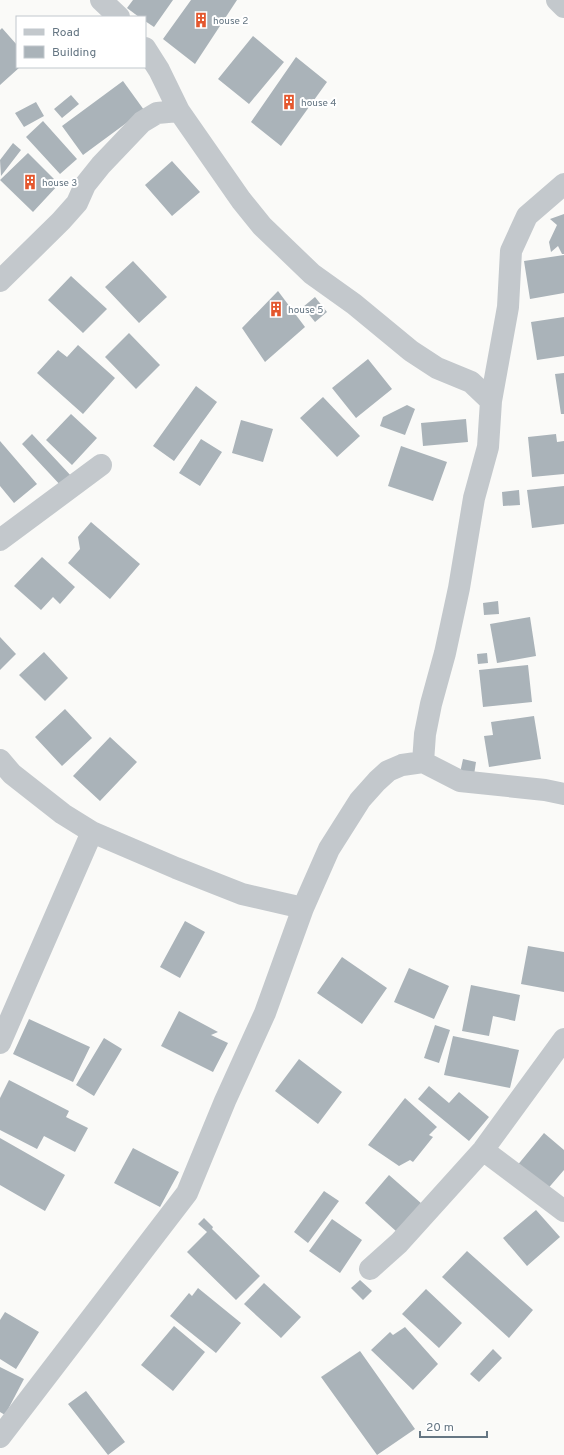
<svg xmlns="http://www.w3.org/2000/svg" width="564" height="1455" font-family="Overpass,sans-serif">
<rect width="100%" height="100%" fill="#fafaf8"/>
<!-- building -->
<path fill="#aab3b9" d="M 133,0 L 173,0 L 154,27 L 145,21 L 145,17 L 139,17 L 127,8 Z
M 191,0 L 237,0 L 195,64 L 163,39 Z
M 2,28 L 17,45 L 17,67 L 20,67 L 0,85 L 0,30 Z
M 253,36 L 284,62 L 249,104 L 218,79 Z
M 296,57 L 327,82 L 281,146 L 251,122 Z
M 123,81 L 144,110 L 83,155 L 62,126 Z
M 71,95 L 79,104 L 62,118 L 54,109 Z
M 36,102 L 44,116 L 24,127 L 15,113 Z
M 43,121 L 77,159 L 60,174 L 26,137 Z
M 13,143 L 21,150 L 1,176 L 0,160 Z
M 28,153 L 59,184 L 33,212 L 0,180 Z
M 172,161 L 200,192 L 172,216 L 145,185 Z
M 564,214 L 564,254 L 562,254 L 558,246 L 551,252 L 549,242 L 557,225 L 550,219 Z
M 564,255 L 564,293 L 530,299 L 524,261 Z
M 133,261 L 167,297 L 139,323 L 105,287 Z
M 71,276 L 107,309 L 83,333 L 48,300 Z
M 278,291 L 305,327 L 265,362 L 242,328 Z
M 315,297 L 327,312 L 315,322 L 303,307 Z
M 564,317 L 564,356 L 537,360 L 531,322 Z
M 129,333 L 160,365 L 136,389 L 105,357 Z
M 78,345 L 115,378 L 83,414 L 37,373 L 58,350 L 67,357 Z
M 368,359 L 392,389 L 356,418 L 332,388 Z
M 564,373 L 564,414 L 561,414 L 555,374 Z
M 196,386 L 217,402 L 174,461 L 153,446 Z
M 323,397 L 360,436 L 337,457 L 300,418 Z
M 407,405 L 415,409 L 405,435 L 380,426 L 383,417 Z
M 71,414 L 97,438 L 72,465 L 46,440 Z
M 466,419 L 468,442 L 423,446 L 421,423 Z
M 241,420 L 273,429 L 263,462 L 232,453 Z
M 32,434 L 73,478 L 63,488 L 22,444 Z
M 556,434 L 557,442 L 564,441 L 564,474 L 532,477 L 528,437 Z
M 201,439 L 222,452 L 200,486 L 179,473 Z
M 0,441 L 37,484 L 14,503 L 0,486 Z
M 401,446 L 447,462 L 433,501 L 388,486 Z
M 564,486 L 564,524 L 532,528 L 527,490 Z
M 519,490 L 520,505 L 503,506 L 502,492 Z
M 91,522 L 140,564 L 110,599 L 68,563 L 80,549 L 78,537 Z
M 42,557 L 75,587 L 60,604 L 53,597 L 41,610 L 14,586 Z
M 498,601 L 499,614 L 484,615 L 483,603 Z
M 530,617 L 536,656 L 497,663 L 490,624 Z
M 0,637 L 16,654 L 0,670 Z
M 44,652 L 68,678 L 45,701 L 19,675 Z
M 487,653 L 488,663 L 478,664 L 477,654 Z
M 528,665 L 532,702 L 483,707 L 479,670 Z
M 65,709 L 92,738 L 62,766 L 35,737 Z
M 534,716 L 541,759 L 489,767 L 484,736 L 493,735 L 491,722 Z
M 110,737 L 137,762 L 100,801 L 73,776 Z
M 463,759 L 476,762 L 474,775 L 460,773 Z
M 185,921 L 205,932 L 180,978 L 160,967 Z
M 528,946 L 564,952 L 564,992 L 521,984 Z
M 342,957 L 387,988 L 362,1024 L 317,993 Z
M 409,968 L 449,986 L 434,1019 L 394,1002 Z
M 471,985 L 520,995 L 515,1021 L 493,1016 L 489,1036 L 462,1031 Z
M 179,1011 L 218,1032 L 211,1035 L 228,1043 L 213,1072 L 161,1046 Z
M 29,1019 L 90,1047 L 73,1082 L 13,1054 Z
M 435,1025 L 450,1030 L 439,1063 L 424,1058 Z
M 453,1036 L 519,1050 L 510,1088 L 444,1075 Z
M 104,1038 L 122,1049 L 94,1096 L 76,1085 Z
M 299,1059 L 342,1092 L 318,1124 L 275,1091 Z
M 9,1080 L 69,1111 L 66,1117 L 88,1128 L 75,1152 L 44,1136 L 37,1149 L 0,1130 L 0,1098 Z
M 429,1086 L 449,1103 L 459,1092 L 489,1117 L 469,1141 L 418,1099 Z
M 405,1098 L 437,1127 L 429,1135 L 433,1137 L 413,1162 L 410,1160 L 399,1166 L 368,1145 Z
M 544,1133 L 564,1150 L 564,1170 L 545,1192 L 516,1167 Z
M 0,1138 L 65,1175 L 45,1211 L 0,1185 Z
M 133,1148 L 179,1172 L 160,1207 L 114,1183 Z
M 389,1175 L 422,1204 L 397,1232 L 365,1203 Z
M 324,1191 L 339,1201 L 308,1243 L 294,1232 Z
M 536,1210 L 560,1237 L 527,1266 L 503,1238 Z
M 204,1218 L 213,1227 L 212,1229 L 260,1276 L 236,1300 L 187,1252 L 207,1232 L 198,1224 Z
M 332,1219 L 362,1240 L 340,1273 L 309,1251 Z
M 467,1251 L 533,1310 L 509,1338 L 442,1277 Z
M 360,1280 L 372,1291 L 363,1300 L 351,1288 Z
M 264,1283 L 301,1317 L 281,1338 L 244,1304 Z
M 198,1288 L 241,1323 L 216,1353 L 170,1316 L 189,1293 L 192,1296 Z
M 426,1289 L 462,1323 L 439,1348 L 402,1314 Z
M 5,1312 L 39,1332 L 16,1369 L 0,1359 L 0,1320 Z
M 174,1326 L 205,1352 L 173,1391 L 141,1365 Z
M 405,1327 L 438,1364 L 413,1390 L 371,1350 L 390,1332 L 393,1335 Z
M 493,1349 L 502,1358 L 479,1382 L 470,1374 Z
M 360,1351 L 415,1429 L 377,1455 L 321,1377 Z
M 0,1367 L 24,1379 L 5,1415 L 0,1412 Z
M 86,1391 L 125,1442 L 108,1455 L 68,1404 Z"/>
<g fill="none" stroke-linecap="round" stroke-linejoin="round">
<!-- minor -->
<path stroke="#c3c8cc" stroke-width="22" d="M 101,0 L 119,17
M 557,0 L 564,7
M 145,48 L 159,70 L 179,111 L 241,200 L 262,226 L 312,274 L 354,304 L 411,351 L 437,368 L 471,382 L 491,401
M 0,281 L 61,221 L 77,203 L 85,185 L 101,165 L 142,122 L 157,113 L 179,111
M 0,540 L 101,465
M 0,760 L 12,774 L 63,814 L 92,832 L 176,868 L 242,894 L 303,908
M 423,762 L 425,734 L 431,704 L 445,653 L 459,588 L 474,498 L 488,447 L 491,401 L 508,307 L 511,251 L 527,216 L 564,184
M 0,1043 L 92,832
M 483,1150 L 564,1211
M 370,1269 L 399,1243 L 483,1150 L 564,1039
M 0,1437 L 187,1193 L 225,1101 L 265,1013 L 303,908 L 329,849 L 360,800 L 377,781 L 388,771 L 402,765 L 423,762 L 460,781 L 545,790 L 564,794"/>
</g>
<!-- icons -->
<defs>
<g id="building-bare" transform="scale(1.2)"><path d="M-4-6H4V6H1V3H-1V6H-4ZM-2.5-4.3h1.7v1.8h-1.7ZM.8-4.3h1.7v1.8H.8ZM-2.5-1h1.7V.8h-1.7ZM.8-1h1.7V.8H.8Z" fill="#e4572e" stroke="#fff" stroke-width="2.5" paint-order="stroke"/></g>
</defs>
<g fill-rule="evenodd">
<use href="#building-bare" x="201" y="20"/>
<use href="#building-bare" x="289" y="102"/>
<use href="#building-bare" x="30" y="182"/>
<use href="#building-bare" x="276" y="309"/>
</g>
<g text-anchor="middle" stroke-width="4" stroke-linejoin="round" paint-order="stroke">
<!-- poi labels -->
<g font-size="10" fill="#657683" stroke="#fff" text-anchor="start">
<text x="213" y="24">house 2</text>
<text x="301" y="106">house 4</text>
<text x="42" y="186">house 3</text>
<text x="288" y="313">house 5</text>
</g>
</g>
<!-- legend -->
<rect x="16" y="16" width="130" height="52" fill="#ffffff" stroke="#c1c8cd"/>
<rect x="24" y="29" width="20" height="6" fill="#c3c8cc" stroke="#c1c8cd"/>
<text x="52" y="36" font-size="12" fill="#657683">Road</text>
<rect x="24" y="46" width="20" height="12" fill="#aab3b9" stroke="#c1c8cd"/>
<text x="52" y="56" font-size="12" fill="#657683">Building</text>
<!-- scale -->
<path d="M420 1431v6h67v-6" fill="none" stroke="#657683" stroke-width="2"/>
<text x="426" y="1431" font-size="12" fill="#657683" stroke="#ffffff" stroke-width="3" paint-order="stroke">20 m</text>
</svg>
